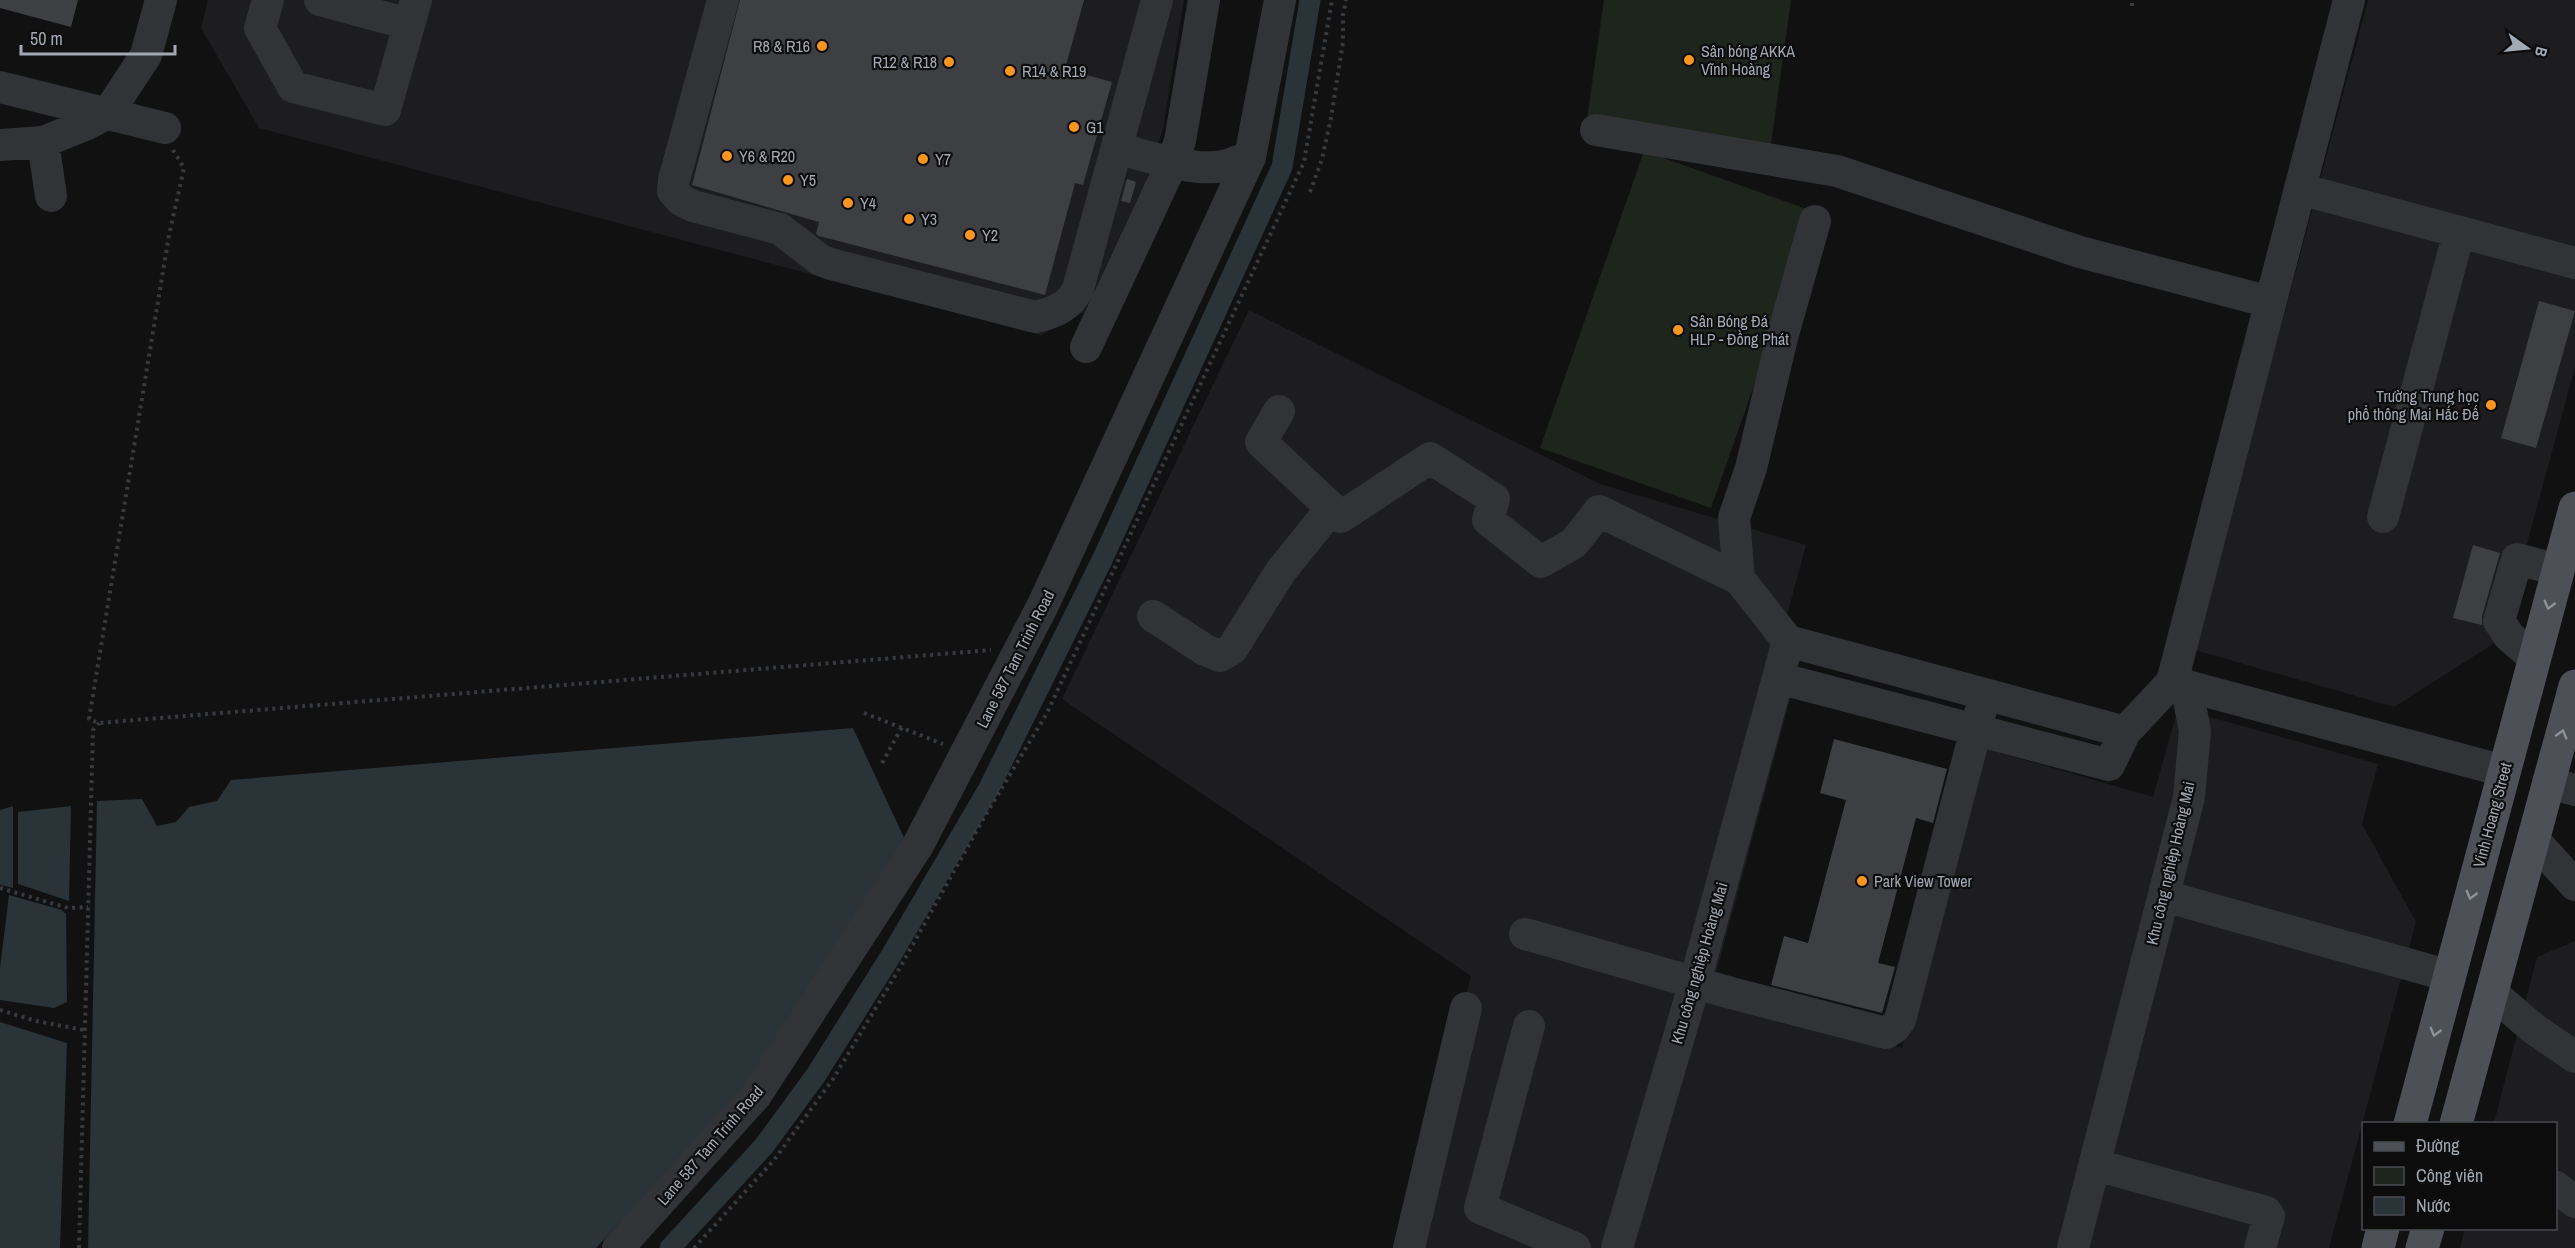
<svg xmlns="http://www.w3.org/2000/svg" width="2575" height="1248" font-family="'Archivo Narrow',sans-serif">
<rect width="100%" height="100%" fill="#111112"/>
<!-- built -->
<path fill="#1d1d1f" d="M 208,0 L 1184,0 L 1163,129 L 1146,181 L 1084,312 L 1041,335 L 259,128 L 201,28 Z
M 2368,0 L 2575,0 L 2575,367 L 2501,639 L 2394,707 L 2195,650 Z
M 1249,310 L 1600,484 L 1806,545 L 1767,689 L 1791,696 L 1710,996 L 1902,1048 L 1983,748 L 2153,797 L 2178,708 L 2378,764 L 2362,824 L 2416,922 L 2329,1248 L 1403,1248 L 1471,976 L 1062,699 Z
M 2575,941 L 2575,1248 L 2460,1248 L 2465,1229 L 2556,1228 L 2556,1124 L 2494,1123 L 2537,957 Z"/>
<!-- green -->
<path fill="#1d251d" d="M 1604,0 L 1791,0 L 1771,144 L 1587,119 Z
M 1644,151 L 1815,212 L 1711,508 L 1540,448 Z"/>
<!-- water -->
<path fill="#293338" d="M 853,728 L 906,842 L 757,1075 L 596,1248 L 88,1248 L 97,801 L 142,799 L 157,826 L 176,822 L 189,807 L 217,801 L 231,780 Z
M 13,806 L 13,888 L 0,885 L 0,810 Z
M 71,806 L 69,901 L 18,884 L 18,812 Z
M 9,895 L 62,910 L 66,914 L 67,1002 L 54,1008 L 0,1000 L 0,968 Z
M 0,1022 L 67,1043 L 60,1248 L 0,1248 Z"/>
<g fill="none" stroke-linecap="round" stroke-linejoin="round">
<!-- canal -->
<path stroke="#293338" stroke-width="21" d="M 670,1248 L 764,1146 L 816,1075 L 892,954 L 989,788 L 1103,558 L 1282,167 L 1310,0"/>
</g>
<!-- building -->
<path fill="#3d3f42" d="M 0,0 L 78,0 L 71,27 L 0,8 Z
M 740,0 L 1084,0 L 1065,69 L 1112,82 L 1083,185 L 1075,183 L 1045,295 L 819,236 L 816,234 L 819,222 L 692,185 Z
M 1127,179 L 1136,182 L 1130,203 L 1121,201 Z
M 2539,301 L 2575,311 L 2536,448 L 2501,438 Z
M 2473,545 L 2500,553 L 2482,616 L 2482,625 L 2453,618 Z
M 1834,739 L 1947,769 L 1933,823 L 1916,818 L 1878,963 L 1895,967 L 1882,1013 L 1771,985 L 1784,936 L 1808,943 L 1846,800 L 1820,793 Z"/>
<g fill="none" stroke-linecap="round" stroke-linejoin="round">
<!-- path -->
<path stroke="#373a3f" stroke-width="4" stroke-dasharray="3 4.5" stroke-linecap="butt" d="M 2132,6 L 2132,0
M 173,150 L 184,168 L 169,235 L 89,719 L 99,723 L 991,650
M 1310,192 L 1322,159 L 1331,118 L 1343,42 L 1343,15 L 1346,0
M 864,713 L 943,744
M 882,763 L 902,727
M 0,888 L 68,908 L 88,907
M 0,1010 L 36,1021 L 84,1030
M 79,1248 L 93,730 L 99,723
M 694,1248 L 774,1160 L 833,1079 L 898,971 L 985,816 L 1047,713 L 1304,162 L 1332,0"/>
<!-- minor -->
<path stroke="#313337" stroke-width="32" d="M 268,0 L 260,28 L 293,87 L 385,110 L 416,0
M 320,0 L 409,24
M 723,0 L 674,180 L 673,191 L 681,200 L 693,206 L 780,229 L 820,260 L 831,264 L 1035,317 C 1054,313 1070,306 1078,289 L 1157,0
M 0,87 L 165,128
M 1596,130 L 1837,171 L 2080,252 L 2270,302
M 43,142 L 51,196
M 0,145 L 43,142 L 85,125 L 108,113 L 146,55 L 161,0
M 1117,148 C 1146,156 1193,172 1223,166 C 1232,164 1241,160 1250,157
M 2300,189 L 2575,263
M 1086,347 L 1172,163 L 1180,141 L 1204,0
M 1279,411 L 1261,442 L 1341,517 L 1430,458 L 1494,499 L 1488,520 L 1541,562 L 1574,543 L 1599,511 L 1739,579
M 2383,517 L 2459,232
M 1153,616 L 1205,650 L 1220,656 L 1232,649 L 1281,571 L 1331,509
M 1788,641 L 1739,579 L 1734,518 L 1751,468 L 1782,338 L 1815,221
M 1788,641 L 2125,732
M 2534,658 L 2509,636 L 2499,621 L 2517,559 L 2558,570
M 1778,678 L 2109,765 L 2125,732 L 2172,682 L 2349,0
M 2172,682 L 2504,771
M 2548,783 L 2575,790
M 2533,839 L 2575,885
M 2164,896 L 2450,976
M 1525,934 L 1731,993 L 1886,1033 L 1894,1028 L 1900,1020 L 1985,695
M 2492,993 L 2534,1029 L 2575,1057
M 1529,1026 L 1480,1208 L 1575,1248
M 2096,1165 L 2266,1212 L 2269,1216 L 2260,1248
M 2556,1187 L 2575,1202
M 618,1248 L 756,1095 L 918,845 L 1043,605 L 1250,157 L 1280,0
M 1409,1248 L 1466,1008
M 1617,1248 L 1695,982 L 1788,641
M 2073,1248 L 2189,797 L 2195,731 L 2186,685"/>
<!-- major -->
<path stroke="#4d5057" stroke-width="33" d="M 2410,1124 L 2575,508
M 2456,1124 L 2575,686
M 2378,1248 L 2383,1228
M 2422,1248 L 2428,1228"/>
</g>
<!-- one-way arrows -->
<defs><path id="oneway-chevron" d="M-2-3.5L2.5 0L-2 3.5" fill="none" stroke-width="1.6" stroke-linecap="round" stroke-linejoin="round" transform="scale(1.5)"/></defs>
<g stroke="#8c939d">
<use href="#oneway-chevron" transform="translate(2549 605) rotate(105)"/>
<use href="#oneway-chevron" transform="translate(2562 734) rotate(-74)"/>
<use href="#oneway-chevron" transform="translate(2471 895) rotate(105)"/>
<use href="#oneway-chevron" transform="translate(2435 1032) rotate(105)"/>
</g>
<!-- markers -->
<g fill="#fc961f" stroke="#0c0c0d" stroke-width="2">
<circle cx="822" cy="46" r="6"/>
<circle cx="1689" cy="60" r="6"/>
<circle cx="949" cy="62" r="6"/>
<circle cx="1010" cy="71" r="6"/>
<circle cx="1074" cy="127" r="6"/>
<circle cx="727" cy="156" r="6"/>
<circle cx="923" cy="159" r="6"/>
<circle cx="788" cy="180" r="6"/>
<circle cx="848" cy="203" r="6"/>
<circle cx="909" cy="219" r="6"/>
<circle cx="970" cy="235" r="6"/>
<circle cx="1678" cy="330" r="6"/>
<circle cx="2491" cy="405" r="6"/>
<circle cx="1862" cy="881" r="6"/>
</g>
<g text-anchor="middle" stroke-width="4.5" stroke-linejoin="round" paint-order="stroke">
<!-- poi labels -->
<g font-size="16" fill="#a1a9b4" stroke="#0c0c0d" text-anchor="start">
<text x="810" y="52" text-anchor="end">R8 &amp; R16</text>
<text x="1701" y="57">Sân bóng AKKA<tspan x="1701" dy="18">Vĩnh Hoàng</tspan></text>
<text x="937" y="68" text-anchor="end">R12 &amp; R18</text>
<text x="1022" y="77">R14 &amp; R19</text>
<text x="1086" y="133">G1</text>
<text x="739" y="162">Y6 &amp; R20</text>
<text x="935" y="165">Y7</text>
<text x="800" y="186">Y5</text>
<text x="860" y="209">Y4</text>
<text x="921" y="225">Y3</text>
<text x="982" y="241">Y2</text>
<text x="1690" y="327">Sân Bóng Đá<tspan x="1690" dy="18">HLP - Đồng Phát</tspan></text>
<text x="2479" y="402" text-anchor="end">Trường Trung học<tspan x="2479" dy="18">phổ thông Mai Hắc Đế</tspan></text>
<text x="1874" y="887">Park View Tower</text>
</g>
<!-- street labels -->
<g font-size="16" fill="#a1a9b4" stroke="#0c0c0d">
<text transform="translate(1015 659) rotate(-63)" y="6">Lane 587 Tam Trinh Road</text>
<text transform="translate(2492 815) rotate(-75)" y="6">Vinh Hoang Street</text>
<text transform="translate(2170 863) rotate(-77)" y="6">Khu công nghiệp Hoàng Mai</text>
<text transform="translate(1699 963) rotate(-74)" y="6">Khu công nghiệp Hoàng Mai</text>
<text transform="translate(710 1145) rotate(-49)" y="6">Lane 587 Tam Trinh Road</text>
</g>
</g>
<!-- legend -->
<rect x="2362" y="1122" width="195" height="108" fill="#0c0c0d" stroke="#484b50" stroke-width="1.5"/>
<rect x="2374" y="1142" width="30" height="9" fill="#4d5057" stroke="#484b50" stroke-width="1.5"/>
<text x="2416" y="1152" font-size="18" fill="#a1a9b4">Đường</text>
<rect x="2374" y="1167" width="30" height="18" fill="#1d251d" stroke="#484b50" stroke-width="1.5"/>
<text x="2416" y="1182" font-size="18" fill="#a1a9b4">Công viên</text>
<rect x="2374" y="1197" width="30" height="18" fill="#293338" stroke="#484b50" stroke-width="1.5"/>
<text x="2416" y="1212" font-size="18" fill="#a1a9b4">Nước</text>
<!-- north arrow -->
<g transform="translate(2527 48) rotate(105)" stroke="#0c0c0d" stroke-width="4.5" paint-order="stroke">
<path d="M0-4.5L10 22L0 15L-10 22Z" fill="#a1a9b4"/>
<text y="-9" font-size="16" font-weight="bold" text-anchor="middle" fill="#a1a9b4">B</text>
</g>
<!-- scale -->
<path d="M21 45v9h154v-9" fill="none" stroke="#a1a9b4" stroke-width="3"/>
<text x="30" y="45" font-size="18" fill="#a1a9b4" stroke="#0c0c0d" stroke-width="4.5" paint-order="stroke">50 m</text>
</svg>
